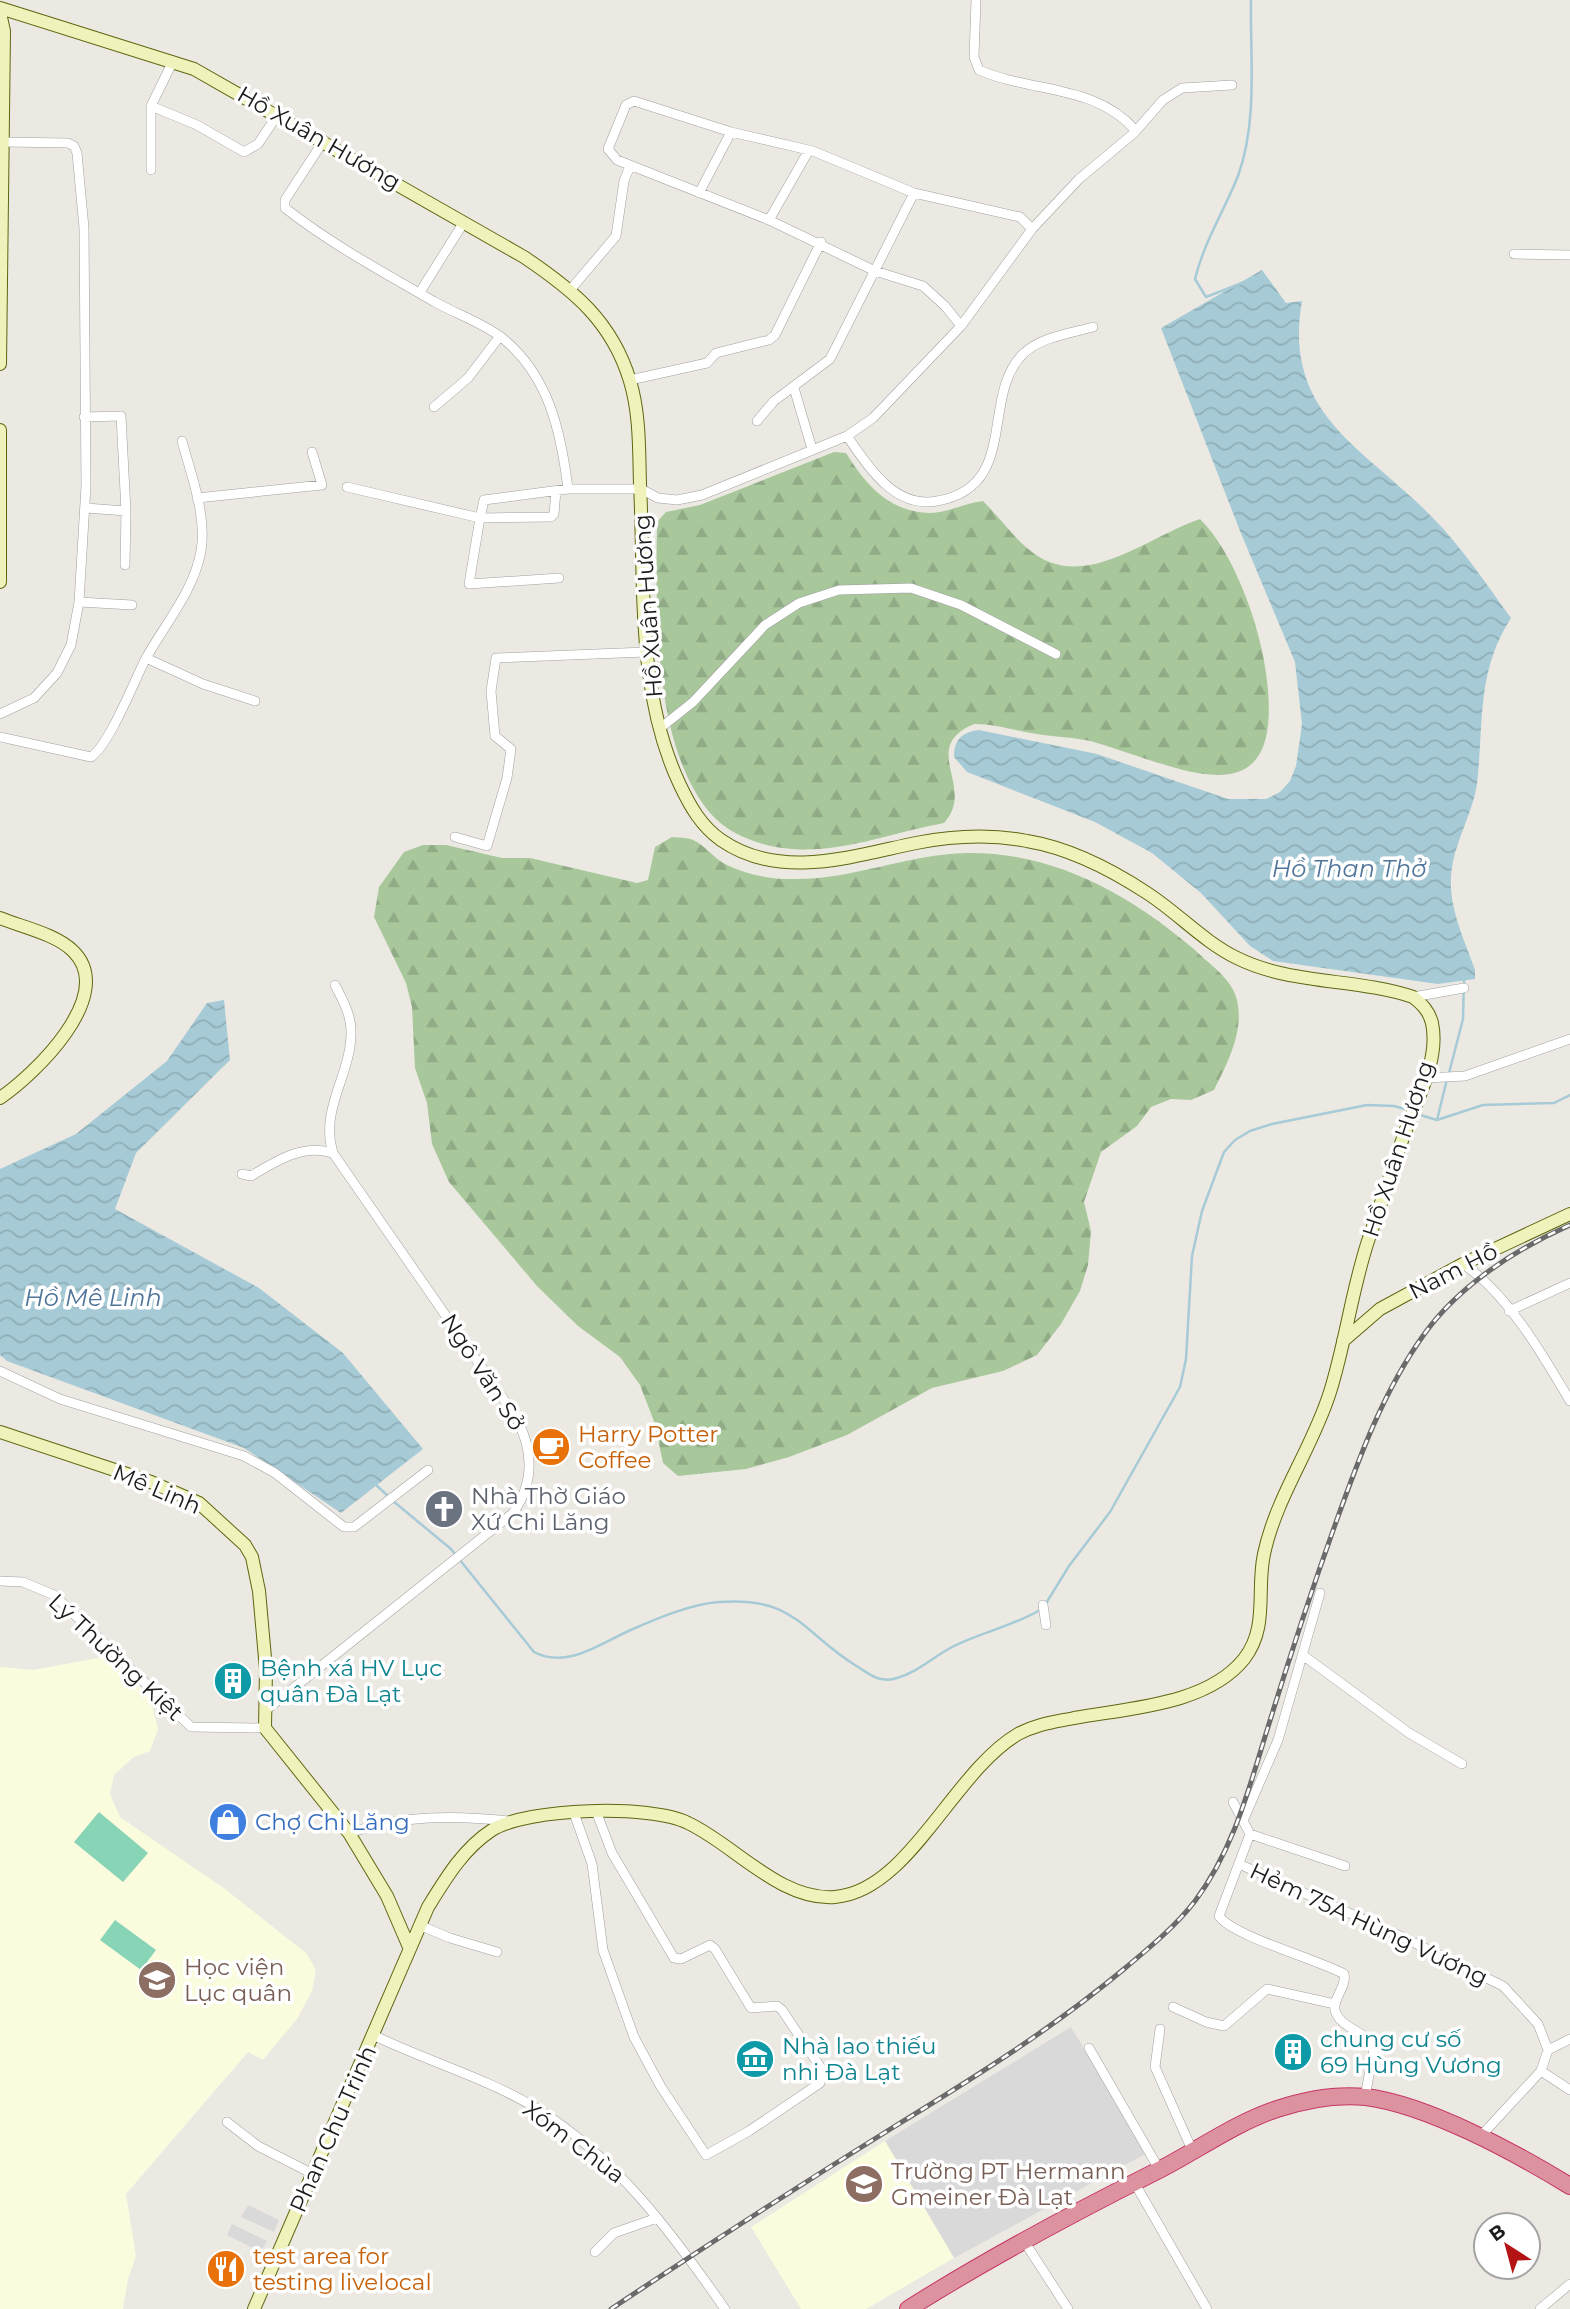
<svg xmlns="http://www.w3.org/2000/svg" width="1570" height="2309" font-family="Montserrat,sans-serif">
<defs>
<pattern id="forest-firs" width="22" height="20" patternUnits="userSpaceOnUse" patternTransform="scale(1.75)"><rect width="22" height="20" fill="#a8c89c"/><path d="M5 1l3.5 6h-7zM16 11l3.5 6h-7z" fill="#90ab86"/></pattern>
<pattern id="water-waves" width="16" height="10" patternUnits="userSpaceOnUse" patternTransform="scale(1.75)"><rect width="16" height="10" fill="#a7cbd6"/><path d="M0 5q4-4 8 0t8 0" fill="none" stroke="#8faeb7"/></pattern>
</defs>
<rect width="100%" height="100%" fill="#ece9e3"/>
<!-- residential -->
<path fill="#dad9d9" d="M 1071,2027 L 1147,2153 L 954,2258 L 885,2141 Z
M 248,2205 L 279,2220 L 274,2232 L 241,2217 Z
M 232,2224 L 267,2241 L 261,2252 L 227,2235 Z"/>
<!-- education -->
<path fill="#fbfbdd" d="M 108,1656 L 150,1697 L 158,1729 L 150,1751 L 134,1757 L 114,1775 L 110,1794 L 120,1817 L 225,1889 L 306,1953 L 316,1970 L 312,1991 L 297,2019 L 263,2060 L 248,2052 L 126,2194 L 136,2256 L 128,2279 L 123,2309 L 0,2309 L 0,1667 L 33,1670 Z
M 885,2141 L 954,2258 L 866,2309 L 801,2309 L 751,2227 Z"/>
<!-- forest -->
<path fill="url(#forest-firs)" d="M 834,452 L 846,453 C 866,485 889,512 930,513 C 946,513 966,503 983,501 C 998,516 1011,534 1027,548 C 1081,596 1146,537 1200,519 C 1234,552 1260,626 1266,673 C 1288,830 1177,765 1090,741 C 1073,737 1054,737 1037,734 C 1016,731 996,724 974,724 C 918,748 977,787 944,823 C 894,832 843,853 792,849 C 764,847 730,836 711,814 C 652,746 656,607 657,522 L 666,512 L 700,505 Z
M 672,837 C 678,838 687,837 693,840 C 705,845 714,859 727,865 C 745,874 768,879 789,879 C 851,881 906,854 967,853 C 1055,852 1131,895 1196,951 C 1209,964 1228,976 1235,994 C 1247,1026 1228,1062 1214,1090 L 1191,1100 L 1171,1099 L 1151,1107 L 1137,1126 L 1101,1152 L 1084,1202 L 1091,1231 L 1088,1265 L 1080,1291 L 1061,1324 L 1037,1355 L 1003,1371 L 932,1388 L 847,1435 L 789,1457 L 746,1469 L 678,1476 L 663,1463 L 655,1424 L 640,1385 L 620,1357 L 578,1326 L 537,1286 L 449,1182 L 432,1144 L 427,1103 L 415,1068 L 412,1007 L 406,983 L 374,917 L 379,887 L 404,852 L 423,845 L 446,845 L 502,858 L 530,858 L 637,883 L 648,880 L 655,847 Z"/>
<!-- pitch -->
<path fill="#88d4b7" d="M 99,1812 L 148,1853 L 123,1882 L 74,1842 Z
M 115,1920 L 156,1950 L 141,1970 L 100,1940 Z"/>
<!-- water -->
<path fill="url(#water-waves)" d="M 1262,270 L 1286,303 L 1302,301 C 1282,415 1365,448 1432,517 C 1462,547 1486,584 1511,618 C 1476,672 1484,724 1477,784 C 1472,816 1453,844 1451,877 C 1449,909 1465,941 1475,970 L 1475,979 L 1438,984 L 1273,961 L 1250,946 L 1201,893 L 1152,853 L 1095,822 L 967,772 L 954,757 C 954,740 962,732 979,730 L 1097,754 L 1228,799 L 1266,799 L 1280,792 L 1290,781 L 1296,766 L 1302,724 L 1295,662 L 1240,531 L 1161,328 Z
M 224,1000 L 230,1060 L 136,1153 L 115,1209 L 259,1288 L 343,1353 L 423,1449 L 341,1513 L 244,1448 L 7,1361 L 0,1355 L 0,1169 L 76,1134 L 167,1061 L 207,1003 Z"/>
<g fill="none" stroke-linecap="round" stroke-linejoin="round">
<!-- stream -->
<path stroke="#a7cbd6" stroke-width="2.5" d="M 1242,283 L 1206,297 L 1195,279 C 1204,242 1224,211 1238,176 C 1258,121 1250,57 1251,0
M 1449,1073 L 1463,1019 L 1464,980
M 1417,1114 L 1437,1120 L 1483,1105 L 1554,1103 L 1570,1095
M 1437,1120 L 1447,1079
M 375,1484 L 388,1496
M 393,1501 L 451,1549 L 534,1652 C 568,1670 602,1642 633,1629 C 658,1618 691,1604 719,1602 C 796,1596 802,1633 858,1667 C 865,1671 873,1678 881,1679 C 886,1680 892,1680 897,1678 C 918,1672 933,1657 952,1647 C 980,1633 1013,1626 1040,1610
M 1045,1605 L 1069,1566 L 1110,1512 L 1180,1387 L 1186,1359 L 1192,1256 L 1202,1211 L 1224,1152 L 1235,1140 L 1250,1131 L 1272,1124 L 1367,1105 L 1394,1106 L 1408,1110"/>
<!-- street casing -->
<g stroke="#a0a0a0" stroke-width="10">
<path id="street" d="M 976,0 L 974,57 L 979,70 C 1032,93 1096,84 1136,131
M 151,106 L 197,125 L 244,152 L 258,144 L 278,114
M 324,140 L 285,200 L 285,208 C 331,244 384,273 435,302 C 456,314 481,322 501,337 C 549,375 561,432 568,489
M 151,170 L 151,106 L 173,61
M 699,193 L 731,132
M 769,220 L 809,150
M 1514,254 L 1570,255
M 571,289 L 616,236 L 624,181 L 630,166
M 420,292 L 464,222
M 961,326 L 945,306 L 923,286 L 875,271 L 769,220 L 617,160 L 608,149 L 626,105 L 634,101 L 731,132 L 813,151 L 914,193 L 1020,217 L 1032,229
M 630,380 L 707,363 L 716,353 L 769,340 L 775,335 L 821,242
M 794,388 L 812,449
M 434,407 L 468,378 L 500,336
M 84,417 L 121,416 L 126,511 L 86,508
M 757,421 L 774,401 L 830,359 L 914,193
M 847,436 C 868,466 894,509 937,501 C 1020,487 980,396 1023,354 C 1040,337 1071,333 1093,327
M 347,487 L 480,518 L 484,500 L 568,489 L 641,489 L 658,498 L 677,500 L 702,495 L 847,436 L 873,418 L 961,326 L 1032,229 L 1079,179 L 1134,133 L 1163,100 L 1182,88 L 1232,85
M 556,491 L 554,514 L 551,517 L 480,518 L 469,584 L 559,578
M 197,498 L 322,485 L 312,452
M 125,565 L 126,511
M 79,602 L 132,605
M 146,658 L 203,684 L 255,701
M 0,714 L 34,698 L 57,673 L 71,645 L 79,602 L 86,486 L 84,228 L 77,153 L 74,146 L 68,143 L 4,142
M 659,729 L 693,702 L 765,625 L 799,603 L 839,590 L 911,588 L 961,605 L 1056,654
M 0,737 L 91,757 C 109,745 134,682 145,660 C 164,625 194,591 201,551 C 207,515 191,475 182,441
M 455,837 L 487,846 L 507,778 L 511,749 L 495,736 L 491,691 L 496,658 L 646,652
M 1413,997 L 1464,988
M 1426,1078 L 1465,1076 L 1570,1039
M 242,1174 L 251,1176 C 276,1161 304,1143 333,1153
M 1463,1264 C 1507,1293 1543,1355 1570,1401
M 1509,1311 L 1570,1283
M 0,1371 L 60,1399 L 244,1456 L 275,1473 L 344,1527 L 354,1527 L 428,1470
M 0,1581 L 23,1582 L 54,1595 L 191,1727 L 265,1728
M 1043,1605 L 1046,1625
M 1304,1656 L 1409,1733 L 1462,1764
M 266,1710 L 513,1513 C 536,1480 533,1447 514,1414 L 333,1153 C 319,1109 352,1074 351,1031 C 351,1014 342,999 335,985
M 1233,1802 L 1250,1834 L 1219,1916 C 1232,1936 1319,1960 1344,1974 C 1347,1987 1333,1997 1335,2010 C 1339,2028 1367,2031 1374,2048 L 1365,2097
M 574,1813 L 592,1864 L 603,1950 L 634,2037 L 661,2087 L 706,2155 L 749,2131 L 820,2083 L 823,2071 L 782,2010 L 777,2006 L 751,2008 L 715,1949 L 710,1945 L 681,1959 L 674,1958 L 612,1853 L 596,1811
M 1243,1821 L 1278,1740 L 1320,1593
M 349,1833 C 402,1815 454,1815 509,1821
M 1250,1834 L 1345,1866
M 1239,1864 L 1394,1933 L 1503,1986 L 1538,2024 L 1548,2050
M 419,1925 L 450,1938 L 497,1952
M 1173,2007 L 1206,2022 L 1224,2026 L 1267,1989 L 1335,2004
M 1160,2029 L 1155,2067 L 1193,2152
M 375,2036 C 427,2061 486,2078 536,2108 C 616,2157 672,2233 725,2309
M 1089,2048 L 1159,2169
M 1541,2071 L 1570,2090
M 227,2122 L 258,2146 L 313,2174
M 1479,2138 L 1541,2071 L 1548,2050 L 1570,2039
M 1134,2182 L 1207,2309
M 1024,2241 L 1068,2309
M 595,2252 L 614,2233 L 657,2218
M 1540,2309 L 1570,2284"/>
</g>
<!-- secondary casing -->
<g stroke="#5d670f" stroke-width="14">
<path id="secondary" d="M 0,8 L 194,69 L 524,257 C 573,290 612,321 630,381 C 640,414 639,450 640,484 C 645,585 636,692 680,785 C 690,806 701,826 721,840 C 780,881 853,856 916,843 C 952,836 991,834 1027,841 C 1069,848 1112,870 1147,893 C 1178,913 1204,942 1237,958 C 1291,985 1356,978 1413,997 C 1422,1004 1429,1011 1432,1023 C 1440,1060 1416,1101 1404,1135 C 1392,1169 1381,1204 1369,1238 C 1352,1288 1346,1341 1330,1392 C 1313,1447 1276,1497 1264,1554 C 1256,1590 1269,1627 1244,1659 C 1207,1705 1129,1708 1074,1718 C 1055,1722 1036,1724 1018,1734 C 953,1772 909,1891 835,1897 C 780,1901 735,1845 688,1823 C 651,1804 527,1808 492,1830 C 463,1849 446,1878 428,1907 L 254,2309
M 0,13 L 4,31 L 0,364
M 0,430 L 0,582
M 0,918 C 22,927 56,934 73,951 C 118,995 34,1075 0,1098
M 1343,1341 L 1380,1309 L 1463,1264 L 1570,1214
M 0,1432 L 151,1482 L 199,1503 L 245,1545 L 252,1557 L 259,1591 L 266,1669 L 265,1728 L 349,1833 L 387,1896 L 409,1947"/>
</g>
<!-- highway casing -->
<g stroke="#c53566" stroke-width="18">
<path id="highway" d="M 908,2309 C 989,2258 1073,2213 1159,2170 C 1198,2150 1235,2123 1277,2109 C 1304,2100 1337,2094 1366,2097 C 1428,2105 1516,2153 1570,2186"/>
</g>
<!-- street -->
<use href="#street" stroke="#fff" stroke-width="9"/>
<!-- secondary -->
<use href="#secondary" stroke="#eff2bb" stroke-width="12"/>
<!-- highway -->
<use href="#highway" stroke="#dd929f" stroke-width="16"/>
<!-- rail casing -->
<g stroke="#6a6a6a" stroke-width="5">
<path id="rail" d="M 611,2309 C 704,2247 797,2187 892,2128 C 972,2079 1052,2029 1124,1969 C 1149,1948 1175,1927 1195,1901 C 1234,1849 1249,1788 1268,1727 C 1289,1659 1311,1592 1335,1525 C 1359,1458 1383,1391 1425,1333 C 1460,1285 1516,1249 1570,1225"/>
</g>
<!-- rail -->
<use href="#rail" stroke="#fff" stroke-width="2.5" stroke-dasharray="8" stroke-linecap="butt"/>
</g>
<!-- icons -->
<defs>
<g id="cafe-disc" transform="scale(2.0125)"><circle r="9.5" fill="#e8710a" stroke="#fff"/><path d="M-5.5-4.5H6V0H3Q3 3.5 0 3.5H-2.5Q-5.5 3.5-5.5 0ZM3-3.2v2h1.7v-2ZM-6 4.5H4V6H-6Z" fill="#fff"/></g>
<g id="church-disc" transform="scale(2.0125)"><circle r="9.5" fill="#6b7280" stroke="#fff"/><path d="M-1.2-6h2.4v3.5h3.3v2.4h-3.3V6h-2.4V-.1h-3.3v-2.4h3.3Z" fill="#fff"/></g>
<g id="building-disc" transform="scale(2.0125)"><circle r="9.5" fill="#0f9aa8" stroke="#fff"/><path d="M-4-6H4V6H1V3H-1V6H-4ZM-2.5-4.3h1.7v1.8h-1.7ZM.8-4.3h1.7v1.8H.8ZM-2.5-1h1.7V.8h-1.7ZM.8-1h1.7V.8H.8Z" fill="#fff"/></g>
<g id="shop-disc" transform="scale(2.0125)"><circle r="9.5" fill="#3f7fe0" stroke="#fff"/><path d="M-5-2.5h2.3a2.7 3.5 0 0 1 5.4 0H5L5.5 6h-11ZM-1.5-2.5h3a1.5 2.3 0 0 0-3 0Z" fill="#fff"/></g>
<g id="school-disc" transform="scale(2.0125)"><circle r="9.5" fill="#8d6e63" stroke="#fff"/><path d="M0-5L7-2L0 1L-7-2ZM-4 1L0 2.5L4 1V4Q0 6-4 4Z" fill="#fff"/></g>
<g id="museum-disc" transform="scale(2.0125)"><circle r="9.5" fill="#0f9aa8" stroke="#fff"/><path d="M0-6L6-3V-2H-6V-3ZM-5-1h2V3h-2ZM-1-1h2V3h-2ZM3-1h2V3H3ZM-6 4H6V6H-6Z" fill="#fff"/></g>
<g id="restaurant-disc" transform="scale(2.0125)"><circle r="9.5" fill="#e8710a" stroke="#fff"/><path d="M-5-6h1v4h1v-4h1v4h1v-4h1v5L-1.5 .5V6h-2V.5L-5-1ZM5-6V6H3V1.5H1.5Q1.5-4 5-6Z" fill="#fff"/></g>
</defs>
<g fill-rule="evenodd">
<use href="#cafe-disc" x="551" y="1447"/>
<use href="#church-disc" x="444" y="1509"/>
<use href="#building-disc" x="233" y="1681"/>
<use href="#shop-disc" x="228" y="1822"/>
<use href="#school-disc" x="157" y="1980"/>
<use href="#building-disc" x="1293" y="2052"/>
<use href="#museum-disc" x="755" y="2059"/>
<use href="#school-disc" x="864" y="2184"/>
<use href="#restaurant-disc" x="226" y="2269"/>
</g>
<g text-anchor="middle" stroke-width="7" stroke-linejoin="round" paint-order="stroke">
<!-- street labels -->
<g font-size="23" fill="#1c1c1c" stroke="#fff">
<text transform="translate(319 138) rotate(30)" y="8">Hồ Xuân Hương</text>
<text transform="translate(648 606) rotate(-94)" y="8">Hồ Xuân Hương</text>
<text transform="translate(1398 1149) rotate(-72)" y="8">Hồ Xuân Hương</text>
<text transform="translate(1453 1271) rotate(-27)" y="8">Nam Hồ</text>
<text transform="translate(483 1372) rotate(57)" y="8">Ngô Văn Sở</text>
<text transform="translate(157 1489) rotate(23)" y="8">Mê Linh</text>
<text transform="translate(116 1657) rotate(43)" y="8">Lý Thường Kiệt</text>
<text transform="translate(1369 1924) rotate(25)" y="8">Hẻm 75A Hùng Vương</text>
<text transform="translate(333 2129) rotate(-66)" y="8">Phan Chu Trinh</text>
<text transform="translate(574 2142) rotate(37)" y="8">Xóm Chùa</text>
</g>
<!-- food labels -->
<g font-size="23" fill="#c56008" stroke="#fff" text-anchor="start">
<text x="578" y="1442">Harry Potter<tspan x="578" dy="26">Coffee</tspan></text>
<text x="253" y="2264">test area for<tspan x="253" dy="26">testing livelocal</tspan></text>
</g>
<!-- worship labels -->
<g font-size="23" fill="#5b616d" stroke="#fff" text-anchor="start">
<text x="471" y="1504">Nhà Thờ Giáo<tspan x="471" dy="26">Xứ Chi Lăng</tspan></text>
</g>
<!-- culture labels -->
<g font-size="23" fill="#0d838f" stroke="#fff" text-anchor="start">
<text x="260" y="1676">Bệnh xá HV Lục<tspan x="260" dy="26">quân Đà Lạt</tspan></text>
<text x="1320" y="2047">chung cư số<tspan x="1320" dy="26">69 Hùng Vương</tspan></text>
<text x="782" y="2054">Nhà lao thiếu<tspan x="782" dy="26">nhi Đà Lạt</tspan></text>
</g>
<!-- shop labels -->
<g font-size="23" fill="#366cbe" stroke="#fff" text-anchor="start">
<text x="255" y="1830">Chợ Chi Lăng</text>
</g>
<!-- education labels -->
<g font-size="23" fill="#785e54" stroke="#fff" text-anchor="start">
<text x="184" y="1975">Học viện<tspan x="184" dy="26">Lục quân</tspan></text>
<text x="891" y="2179">Trường PT Hermann<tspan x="891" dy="26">Gmeiner Đà Lạt</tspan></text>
</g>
<!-- water labels -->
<g font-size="24" font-style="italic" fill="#50759b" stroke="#fff">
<text x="1349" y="877">Hồ Than Thở</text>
<text x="93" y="1306">Hồ Mê Linh</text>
</g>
</g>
<!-- north arrow -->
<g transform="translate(1507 2246) rotate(324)"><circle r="33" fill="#ffffff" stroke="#a4a4a4" stroke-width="2"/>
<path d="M0-5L12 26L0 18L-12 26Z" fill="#b51414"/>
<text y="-10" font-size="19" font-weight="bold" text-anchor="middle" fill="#1c1c1c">B</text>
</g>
</svg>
